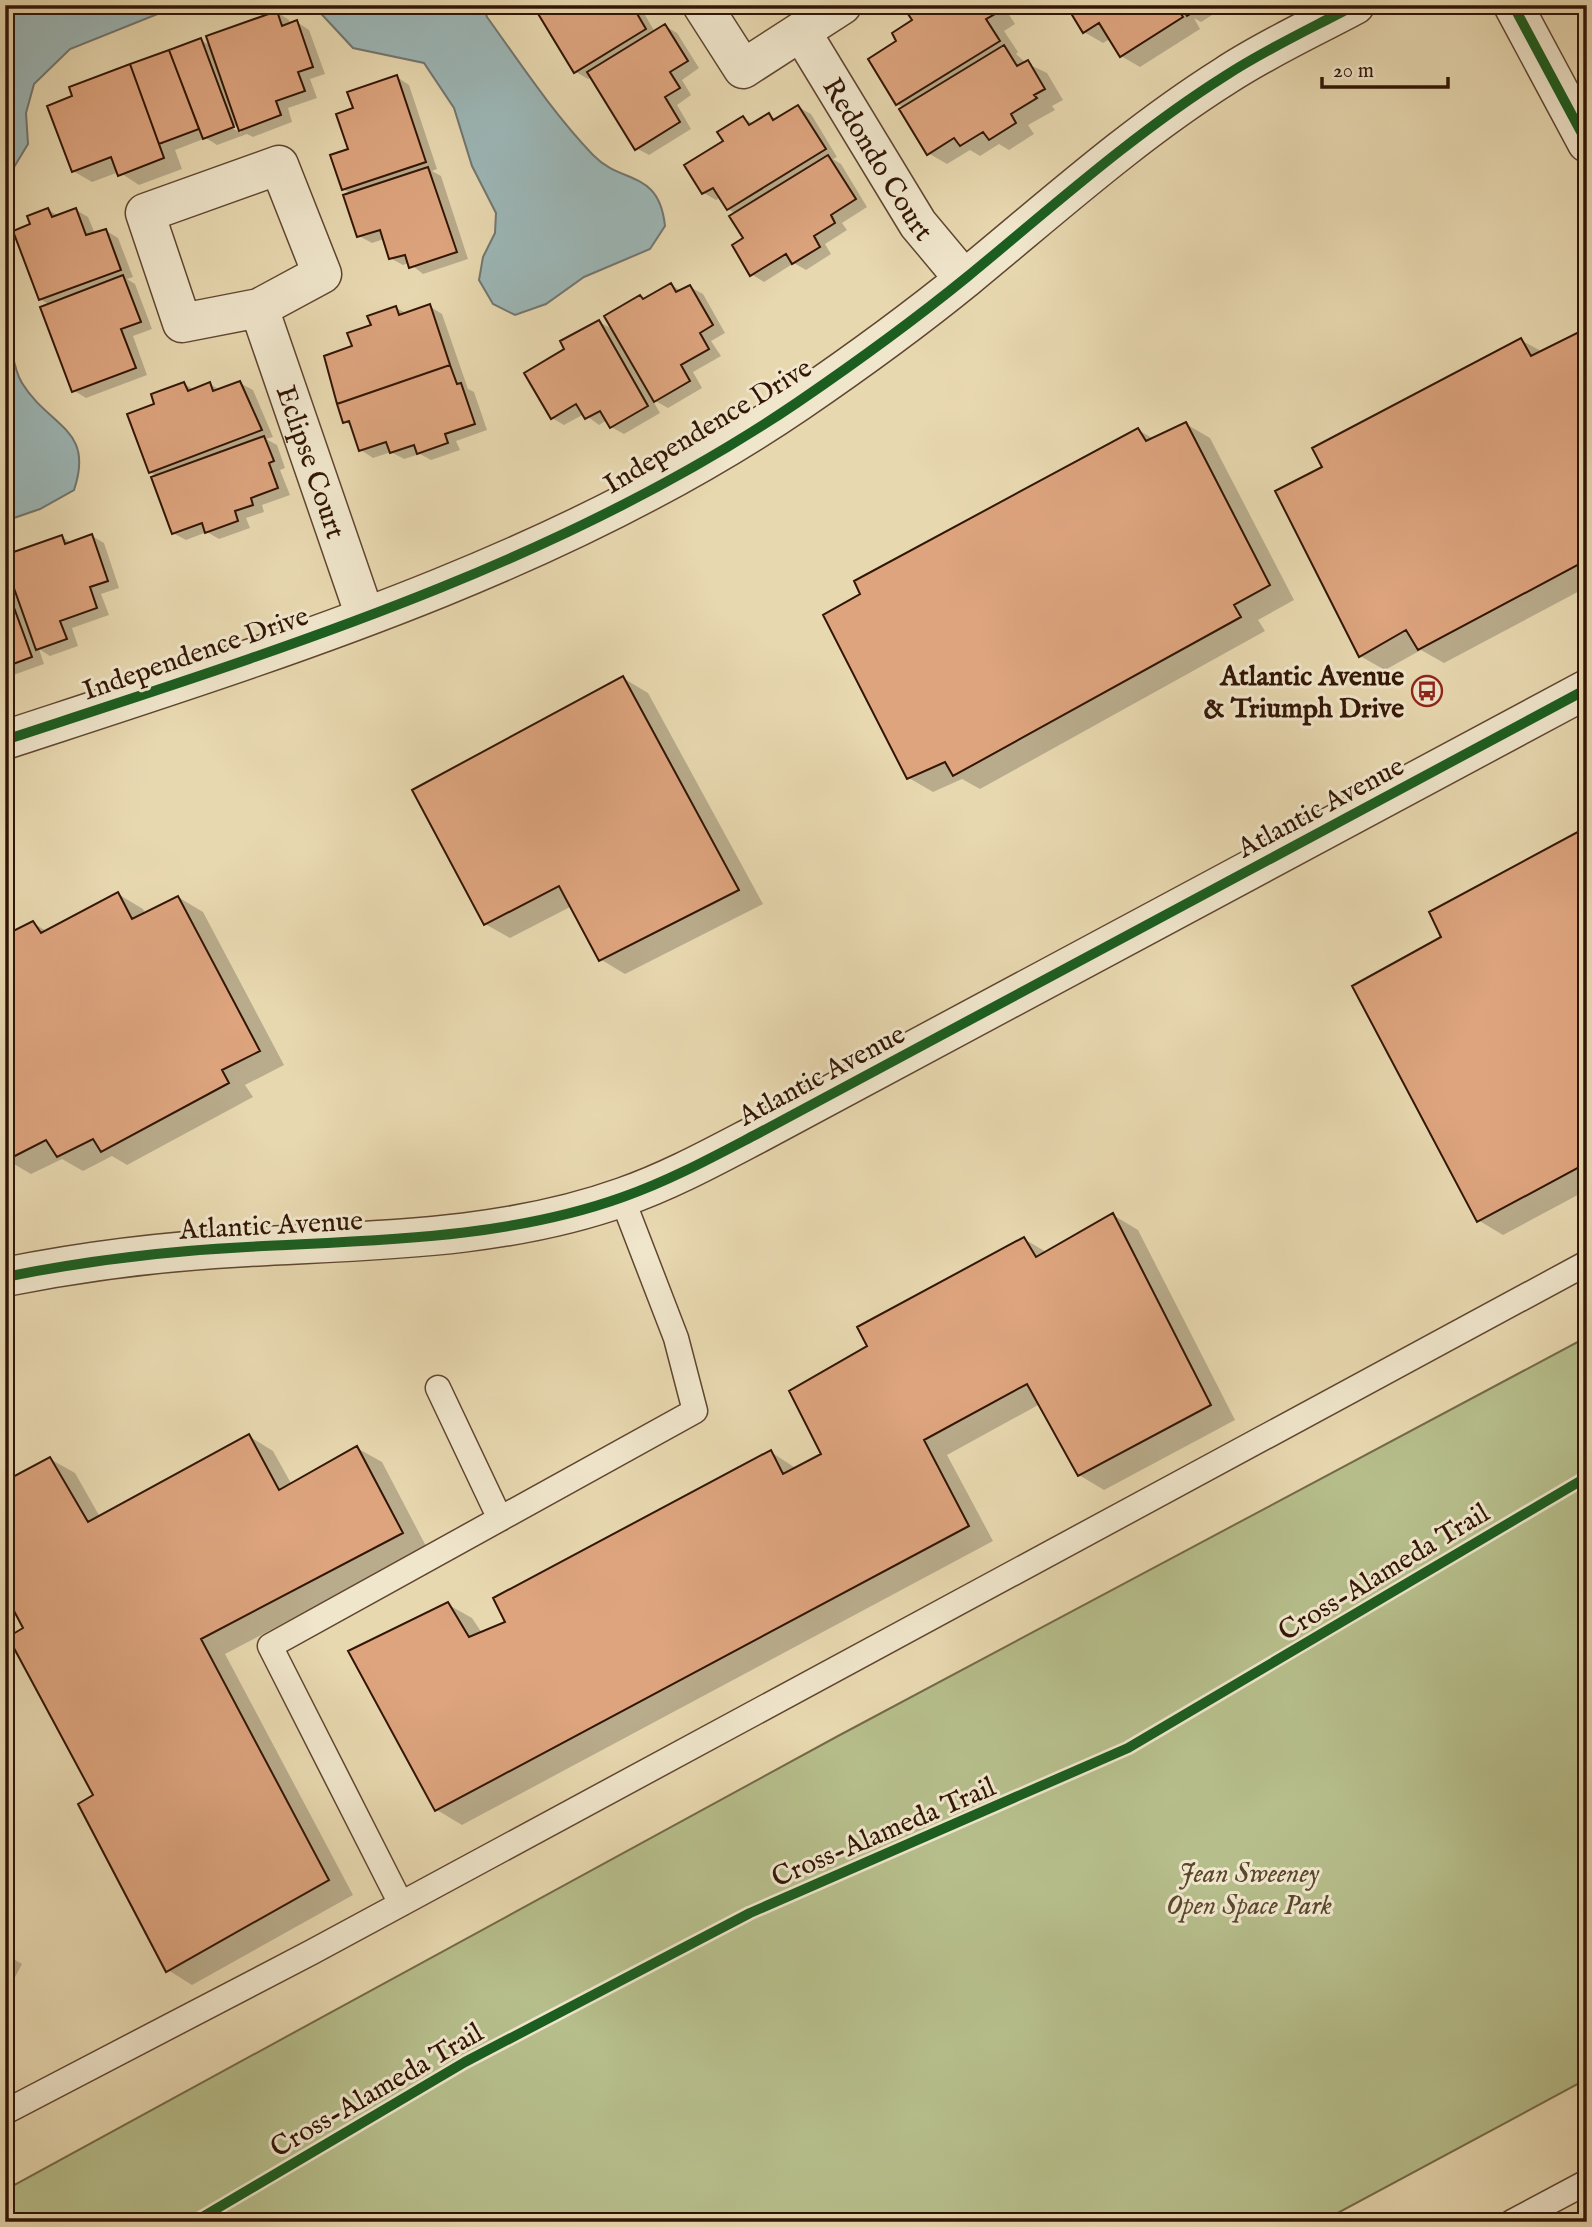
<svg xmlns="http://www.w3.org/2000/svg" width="1592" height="2227" font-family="'IM FELL English',serif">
<rect width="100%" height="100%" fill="#e8d8b0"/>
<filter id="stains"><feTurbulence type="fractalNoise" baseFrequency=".00286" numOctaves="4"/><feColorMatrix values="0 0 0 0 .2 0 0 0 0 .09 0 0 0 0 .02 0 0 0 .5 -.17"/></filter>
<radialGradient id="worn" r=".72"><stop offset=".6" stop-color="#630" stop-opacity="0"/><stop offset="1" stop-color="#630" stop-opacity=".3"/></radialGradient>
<!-- green -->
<path fill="#b6be8b" stroke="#746a48" stroke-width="2" d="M 1587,1337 L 1587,2079 L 1321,2222 L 5,2222 L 5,2190 L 838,1736 Z"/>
<!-- water -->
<path fill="#9cb7b7" stroke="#727670" stroke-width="2" d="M 13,5 L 180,5 L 70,49 L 34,84 L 26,113 L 28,144 L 5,182 L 5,12 Z
M 313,5 L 483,5 L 487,17 C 520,63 553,113 593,155 C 622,185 659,169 665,226 L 650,249 L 584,277 L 546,304 L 515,315 L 493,304 L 479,280 L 483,257 L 495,233 L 496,213 L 472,166 L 454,108 L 424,63 L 353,48 Z
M 5,325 C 12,343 12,367 22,383 C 49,427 95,428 74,490 L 40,509 L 5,521 Z"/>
<!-- shadow -->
<path fill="#0003" fill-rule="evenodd" d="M 536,5 L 639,5 L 655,32 L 665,26 L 677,33 L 699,68 L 682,80 L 691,95 L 677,105 L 691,129 L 649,155 L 636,148 L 592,77 L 588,79 L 576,72 L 543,10 Z
M 926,5 L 1003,5 L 1015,24 L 1004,31 L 1018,52 L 1016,54 L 1026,63 L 1047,73 L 1063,100 L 1052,106 L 1055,110 L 1028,125 L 1034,134 L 1009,150 L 999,144 L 980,156 L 970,150 L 947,164 L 928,153 L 904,108 L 897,104 L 899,42 Z
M 1068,5 L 1228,5 L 1201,22 L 1194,18 L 1200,29 L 1140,67 L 1121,56 L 1110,39 L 1103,43 L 1084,32 Z
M 277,12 L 289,20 L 291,25 L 297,22 L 309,30 L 325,74 L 310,79 L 317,98 L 288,108 L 292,122 L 253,137 L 247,134 L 217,145 L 206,138 L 175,150 L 182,169 L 139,185 L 119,172 L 92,182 L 73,171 L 75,97 L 130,66 L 134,68 L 132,65 L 200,40 L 211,46 ZM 227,121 L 241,129 L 241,133 L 225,124 Z
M 397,77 L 409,85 L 437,169 L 432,171 L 441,176 L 468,259 L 423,274 L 409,263 L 403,265 L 390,258 L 384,239 L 372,243 L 359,236 L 352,194 L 343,189 L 355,109 Z
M 798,107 L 811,114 L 837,157 L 833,159 L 841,164 L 867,207 L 842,223 L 847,230 L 825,244 L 831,254 L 806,270 L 794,263 L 764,282 L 751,274 L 745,238 L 736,214 L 728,209 L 721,197 L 716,200 L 704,193 L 725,142 L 743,118 L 754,124 L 769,115 L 777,120 Z
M 48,210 L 59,216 L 76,210 L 88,217 L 95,234 L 105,230 L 118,238 L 133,277 L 127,279 L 135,284 L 152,329 L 133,336 L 147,375 L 86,398 L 73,390 L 50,305 L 40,299 L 33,225 Z
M 671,285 L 682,291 L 690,287 L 703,294 L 725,333 L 711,341 L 721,356 L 693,372 L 702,388 L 668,408 L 652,399 L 660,413 L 624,434 L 611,427 L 607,420 L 599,425 L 584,414 L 564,425 L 552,418 L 567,350 L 599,322 L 614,330 L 640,297 L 645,299 Z
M 429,306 L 442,314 L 468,389 L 474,392 L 487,430 L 456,441 L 460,450 L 431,460 L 420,454 L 404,459 L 391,452 L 373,458 L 361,450 L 351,425 L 345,422 L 354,347 L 396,308 L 408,314 Z
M 1579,334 L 1587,338 L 1587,587 L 1444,663 L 1421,650 L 1385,670 L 1360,656 L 1324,468 L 1521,340 L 1543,352 Z
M 240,383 L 253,390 L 273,437 L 266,439 L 277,445 L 285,468 L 280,470 L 290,495 L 262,505 L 264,512 L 246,518 L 250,528 L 219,539 L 207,532 L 186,540 L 173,533 L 158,477 L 150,472 L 156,405 L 184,384 L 195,390 L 210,384 L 220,390 Z
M 1186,424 L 1210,438 L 1294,600 L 1258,620 L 1265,631 L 980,789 L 962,779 L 933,792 L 909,778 L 1138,430 L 1154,439 Z
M 92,536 L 104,543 L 119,588 L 101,594 L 109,615 L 72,628 L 78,646 L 50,656 L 39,649 L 44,664 L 5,678 L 5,566 L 9,568 L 62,537 L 72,543 Z
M 623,678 L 648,693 L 763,904 L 625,974 L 600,959 L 572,906 L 510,938 L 485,924 Z
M 1587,829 L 1587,1190 L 1503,1235 L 1478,1220 L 1443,938 Z
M 118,894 L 143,909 L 145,914 L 178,897 L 203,912 L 284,1065 L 245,1085 L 253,1097 L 127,1165 L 112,1156 L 83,1171 L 62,1159 L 31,1174 L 7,1160 L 33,923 L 48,932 Z
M 1113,1215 L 1138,1230 L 1235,1420 L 1104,1490 L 1079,1475 L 1040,1404 L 947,1455 L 993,1541 L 462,1825 L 437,1810 L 350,1652 L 447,1604 L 472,1618 L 482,1633 L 507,1623 L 771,1452 L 797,1469 L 824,1455 L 869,1346 L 1024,1239 L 1048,1253 Z
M 249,1436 L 273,1451 L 292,1485 L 357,1448 L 382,1462 L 427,1548 L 225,1654 L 353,1895 L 192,1985 L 168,1970 L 26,1629 L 50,1459 L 75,1473 L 100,1517 Z
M 5,1954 L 22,1964 L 5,1996 Z"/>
<!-- building -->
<path fill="#dda47e" stroke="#321505" stroke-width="2" d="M 547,5 L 632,5 L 646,29 L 574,73 L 537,12 Z
M 922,5 L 992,5 L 997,13 L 986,19 L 1000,41 L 896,105 L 868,59 L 896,41 L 892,33 L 912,20 L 908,14 Z
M 1066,5 L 1175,5 L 1183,17 L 1120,57 L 1099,23 L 1083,33 Z
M 1180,5 L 1205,5 L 1187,16 Z
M 277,11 L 282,26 L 297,20 L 313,67 L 298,72 L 305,91 L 276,101 L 281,115 L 239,131 L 206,36 Z
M 665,24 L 688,61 L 670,72 L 680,88 L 665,97 L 680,122 L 635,150 L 587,72 Z
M 201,38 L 234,127 L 203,139 L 169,50 Z
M 1004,45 L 1017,66 L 1028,60 L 1045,89 L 1034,95 L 1037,98 L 1011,114 L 1016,123 L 989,140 L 983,132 L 960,146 L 954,138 L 927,155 L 899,109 Z
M 169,50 L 199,129 L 159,144 L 130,64 Z
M 130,64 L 164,158 L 118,176 L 111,157 L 72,172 L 47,106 L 72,96 L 69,87 Z
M 397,75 L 426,162 L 342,190 L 330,155 L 348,149 L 336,114 L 353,108 L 347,92 Z
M 798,105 L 826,149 L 727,210 L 713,188 L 702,194 L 684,165 L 723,141 L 717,132 L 743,116 L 749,125 L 769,113 L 773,120 Z
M 828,155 L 856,199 L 831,215 L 835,223 L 814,236 L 820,247 L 792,264 L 786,254 L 750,276 L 732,245 L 743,238 L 729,216 Z
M 428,167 L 457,252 L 409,268 L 405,255 L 389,259 L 380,230 L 357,237 L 343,195 Z
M 48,208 L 52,217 L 76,208 L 86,235 L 106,229 L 121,270 L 39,300 L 13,231 L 30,224 L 27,216 Z
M 123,275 L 141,322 L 121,329 L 136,368 L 72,392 L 40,307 Z
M 671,283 L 676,292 L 690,285 L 713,325 L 700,333 L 709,349 L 681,365 L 690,381 L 654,402 L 604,316 L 640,295 L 643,299 Z
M 430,304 L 450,365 L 337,404 L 324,356 L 352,346 L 347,333 L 371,325 L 367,316 L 396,306 L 399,315 Z
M 599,320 L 648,406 L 610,428 L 600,411 L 585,419 L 576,404 L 551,419 L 524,373 L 564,349 L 560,341 Z
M 1579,332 L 1587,346 L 1587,560 L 1418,650 L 1406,630 L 1359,657 L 1275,491 L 1322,467 L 1312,448 L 1521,338 L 1531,356 Z
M 450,365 L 457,384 L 461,383 L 475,424 L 445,434 L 448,443 L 417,454 L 414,445 L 390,453 L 386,442 L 359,451 L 349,421 L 343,423 L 337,404 Z
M 240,381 L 262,430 L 149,473 L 127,414 L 154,404 L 151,394 L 184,382 L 188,391 L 210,382 L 213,391 Z
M 1186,422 L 1270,585 L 1234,605 L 1241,617 L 953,776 L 945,762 L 907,779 L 823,615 L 860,594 L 854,581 L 1138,428 L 1146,441 Z
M 264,436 L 274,461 L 269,463 L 278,488 L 251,498 L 253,505 L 235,511 L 238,521 L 205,533 L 202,523 L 172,534 L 151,477 Z
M 92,534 L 108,581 L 90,587 L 97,608 L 60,621 L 67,639 L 36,650 L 5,563 L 5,555 L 62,535 L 65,544 Z
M 5,583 L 32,657 L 5,667 Z
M 623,676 L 739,890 L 599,961 L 559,886 L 484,925 L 412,790 Z
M 1587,827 L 1587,1163 L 1477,1222 L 1352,986 L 1441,937 L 1429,912 Z
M 118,892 L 132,919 L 178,896 L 260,1051 L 222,1070 L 229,1083 L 101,1152 L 93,1139 L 57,1157 L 46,1140 L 5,1161 L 5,935 L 33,921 L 41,933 Z
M 1113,1213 L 1211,1405 L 1078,1476 L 1027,1384 L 924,1440 L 969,1526 L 435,1811 L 348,1651 L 448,1602 L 469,1637 L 505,1622 L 493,1598 L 771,1450 L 783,1474 L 821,1454 L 789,1391 L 867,1346 L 857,1327 L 1024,1237 L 1036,1257 Z
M 249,1434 L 279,1490 L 357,1446 L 403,1533 L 201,1639 L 329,1880 L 166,1972 L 78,1804 L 93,1795 L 8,1637 L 23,1628 L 5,1594 L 5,1481 L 50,1457 L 88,1522 Z"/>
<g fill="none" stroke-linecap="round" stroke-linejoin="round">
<!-- service casing -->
<g stroke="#604630" stroke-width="27">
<path id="service" d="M 438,1388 L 500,1519
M 401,1904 L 270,1646 L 695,1411 L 676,1338 L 622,1198
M 5,2112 L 312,1952 L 1587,1263
M 1512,2222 L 1587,2182"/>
</g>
<!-- minor casing -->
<g stroke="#604630" stroke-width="41">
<g id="minor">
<path d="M 702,5 L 743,69 L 842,5"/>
<path d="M 1513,5 L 1587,143"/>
<path id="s1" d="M 802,33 L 918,224 L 964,279"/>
<path id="s2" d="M 259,308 L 182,323 L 145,213 L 279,165 L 322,274 L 259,308 L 365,616"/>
<path d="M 5,740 C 276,651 560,564 798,402 C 855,363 913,321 967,277 C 1051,208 1133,134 1225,76 C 1266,49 1312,28 1355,5"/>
</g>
</g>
<!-- tertiary casing -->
<g stroke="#604630" stroke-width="41">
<path id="tertiary" d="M 5,1277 C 85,1261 165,1251 247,1247 C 372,1240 503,1240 623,1197 C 669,1181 713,1157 757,1134 L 1587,689"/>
</g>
<!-- service -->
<use href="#service" stroke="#f0e6cc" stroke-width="24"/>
<!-- minor -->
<use href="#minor" stroke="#f0e6cc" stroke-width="38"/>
<!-- tertiary -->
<use href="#tertiary" stroke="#f0e6cc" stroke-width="38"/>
<!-- cycleway casing -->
<g stroke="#f0e6cc" stroke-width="15">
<path id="cycleway" d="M 1513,5 L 1587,143
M 5,740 C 276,651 560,564 798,402 C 855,363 913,321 967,277 C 1051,208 1133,134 1225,76 C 1266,49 1312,28 1355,5
M 5,1277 C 85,1261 165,1251 247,1247 C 372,1240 503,1240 623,1197 C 669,1181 713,1157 757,1134 L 1587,689
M 194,2222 L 465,2062 L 750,1913 L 1128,1748 L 1587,1477"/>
</g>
<!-- cycleway -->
<use href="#cycleway" stroke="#1b5e20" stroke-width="10"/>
</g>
<!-- icons -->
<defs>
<g id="bus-ring" transform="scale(1.575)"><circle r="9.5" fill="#f0e6cc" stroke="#8f2418" stroke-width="1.5"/><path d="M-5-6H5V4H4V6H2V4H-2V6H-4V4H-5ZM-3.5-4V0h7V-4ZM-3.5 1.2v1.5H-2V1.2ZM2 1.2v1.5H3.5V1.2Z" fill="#8f2418"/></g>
</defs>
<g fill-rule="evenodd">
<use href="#bus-ring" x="1427" y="691"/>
</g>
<g text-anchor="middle" stroke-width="6" stroke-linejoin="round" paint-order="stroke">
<!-- street labels -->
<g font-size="28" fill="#321505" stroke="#f0e6cc">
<text dy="10" stroke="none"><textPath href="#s1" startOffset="147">Redondo Court</textPath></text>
<text transform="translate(707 425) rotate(-31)" y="10">Independence Drive</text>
<text dy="10" stroke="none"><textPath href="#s2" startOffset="688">Eclipse Court</textPath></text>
<text transform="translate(195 652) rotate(-19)" y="10">Independence Drive</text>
<text transform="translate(1320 806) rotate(-28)" y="10">Atlantic Avenue</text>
<text transform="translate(821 1074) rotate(-28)" y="10">Atlantic Avenue</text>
<text transform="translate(271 1224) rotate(-3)" y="10">Atlantic Avenue</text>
<text transform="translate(1383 1571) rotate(-31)" y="10">Cross-Alameda Trail</text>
<text transform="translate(883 1831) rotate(-23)" y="10">Cross-Alameda Trail</text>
<text transform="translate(376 2089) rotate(-30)" y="10">Cross-Alameda Trail</text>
</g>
<!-- poi labels -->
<g font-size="28" font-weight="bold" fill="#321505" stroke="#f0e6cc" text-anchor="end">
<text x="1404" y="685">Atlantic Avenue<tspan x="1404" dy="32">&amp; Triumph Drive</tspan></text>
</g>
<!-- park labels -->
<g font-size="28" font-style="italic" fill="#5a482d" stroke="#f0e6cc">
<text x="1249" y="1882">Jean Sweeney<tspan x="1249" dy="32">Open Space Park</tspan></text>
</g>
</g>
<!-- margin -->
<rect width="1592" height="2227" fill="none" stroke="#e8d8b0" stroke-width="28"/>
<rect x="7" y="7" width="1578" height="2213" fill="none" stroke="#321505" stroke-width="3.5"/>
<rect x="14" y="14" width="1564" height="2199" fill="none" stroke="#321505" stroke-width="2"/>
<!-- scale -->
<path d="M1322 77v10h126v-10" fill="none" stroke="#321505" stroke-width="3.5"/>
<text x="1333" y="77" font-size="21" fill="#321505" stroke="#f0e6cc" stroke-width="5" paint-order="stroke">20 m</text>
<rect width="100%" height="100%" filter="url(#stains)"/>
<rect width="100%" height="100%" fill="url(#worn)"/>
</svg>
